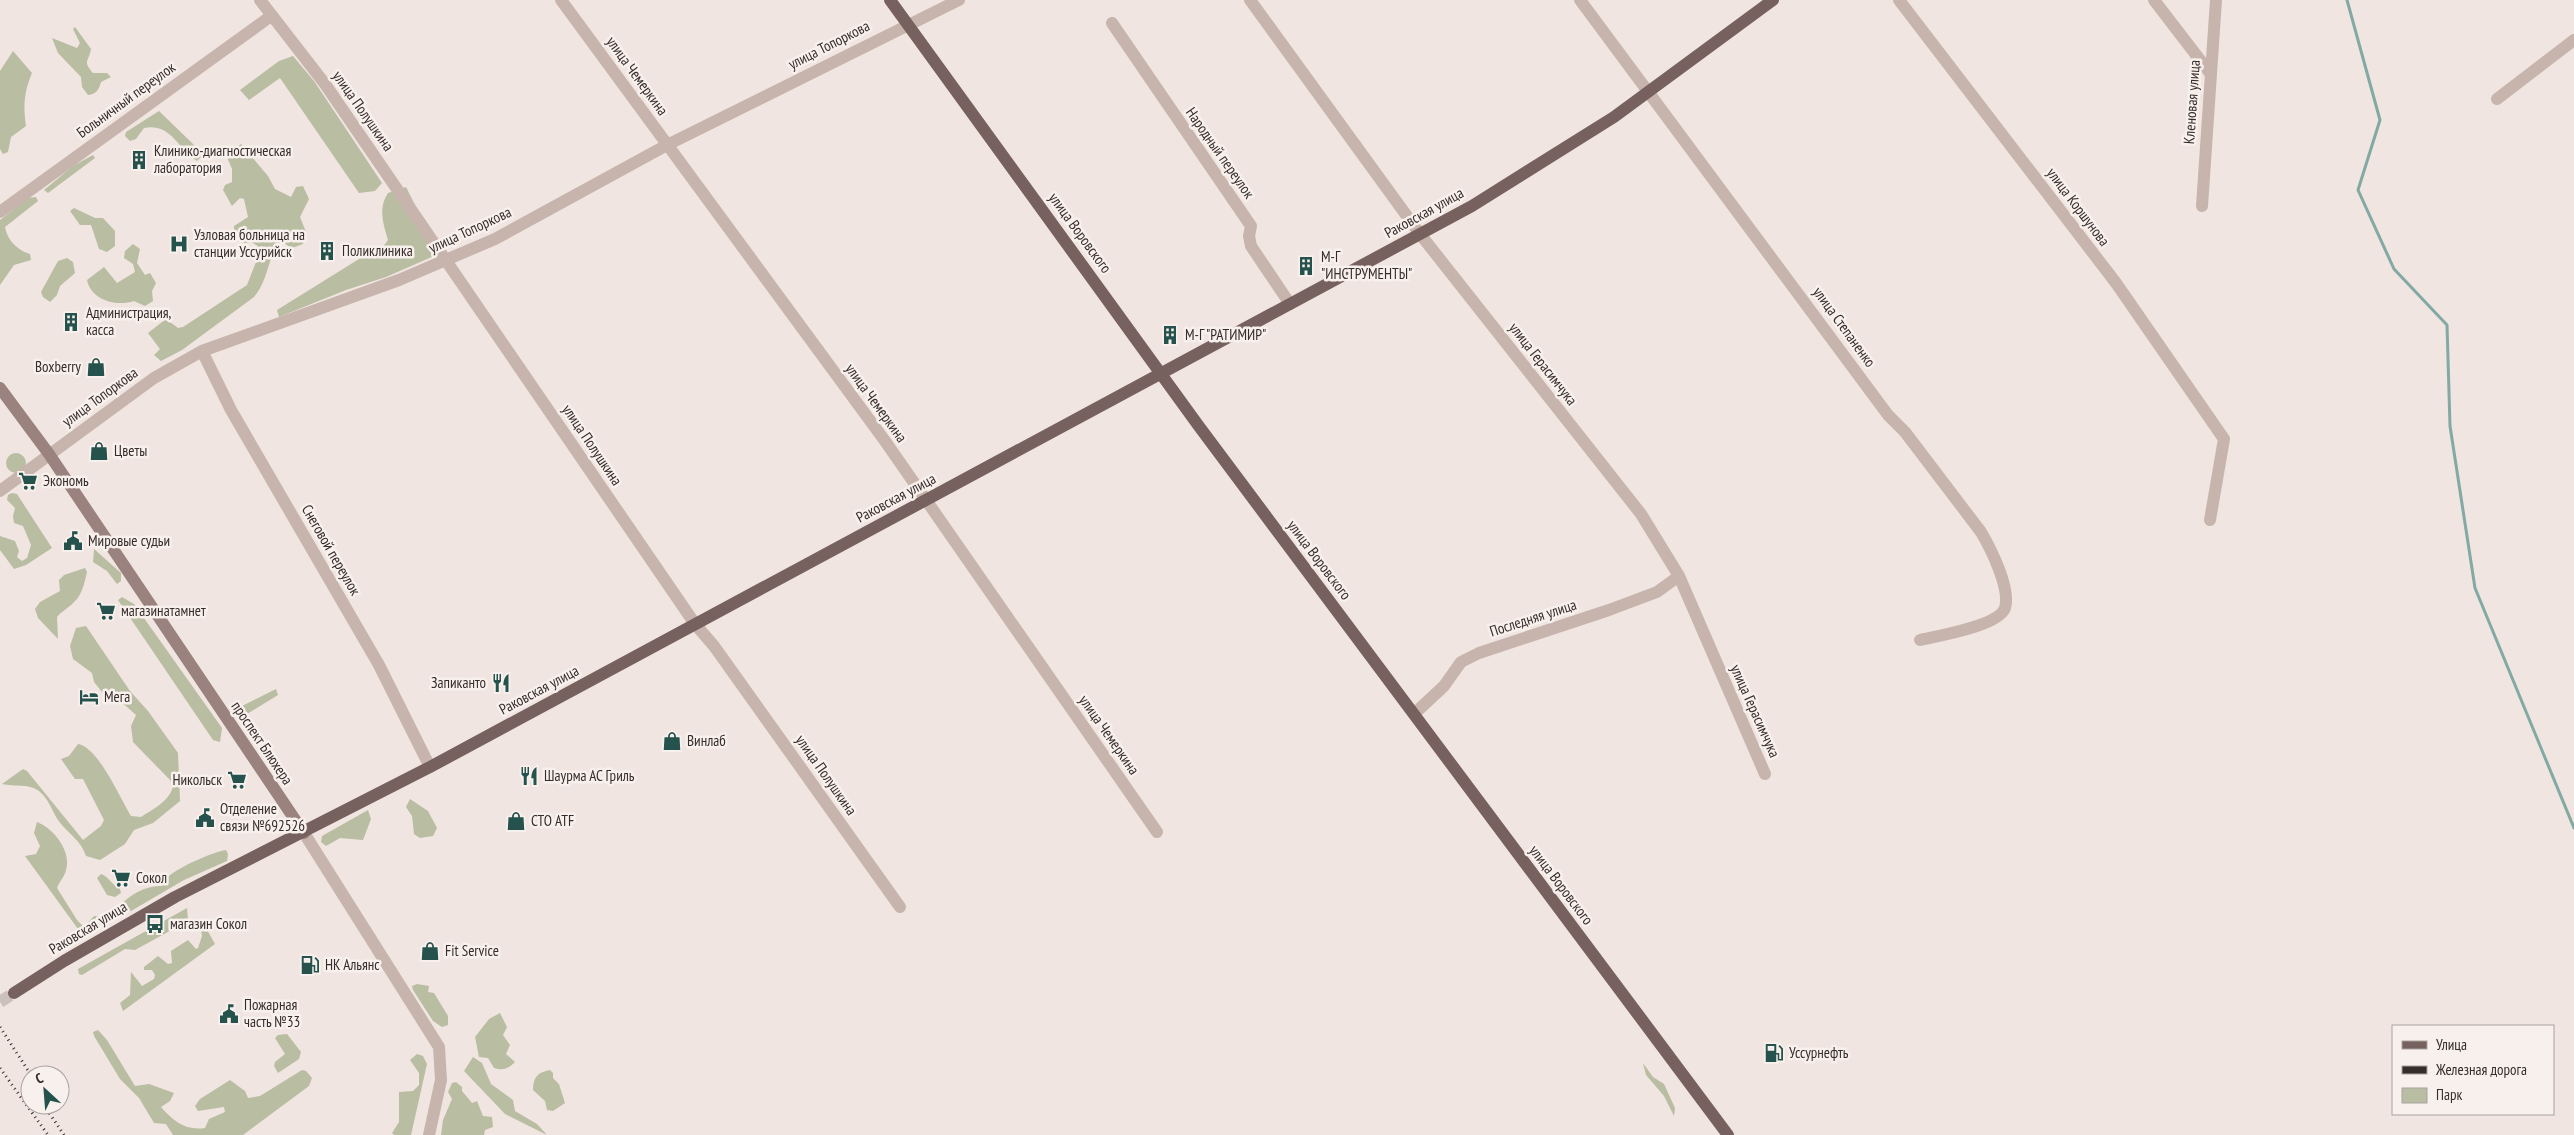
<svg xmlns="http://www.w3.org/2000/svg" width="2574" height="1135" font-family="'PT Sans Narrow',sans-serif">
<rect width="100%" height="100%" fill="#f0e5e0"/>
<!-- green -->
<path fill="#b9bda1" d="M 75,27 L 91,49 C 89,62 82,60 93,73 L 107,73 L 111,77 L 101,82 C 99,90 96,94 88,95 L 82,87 L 81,77 L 58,53 L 52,38 L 77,48 L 80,43 L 73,29 Z
M 13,51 L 32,73 C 24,92 23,106 26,126 L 11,137 L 8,152 L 3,154 L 0,149 L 0,71 Z
M 293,56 L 314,81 L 382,183 L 375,191 L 359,193 L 280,78 L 249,100 L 240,90 L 279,61 Z
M 159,111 L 193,144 L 201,157 L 197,161 C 177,148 171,123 144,128 L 136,139 L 130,141 L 125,136 L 126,132 Z
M 241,144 L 268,176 L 275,189 L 291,197 L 296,187 L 303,186 L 309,199 L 300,217 L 306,232 L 303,244 L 292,248 L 282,242 L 277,243 C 268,261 267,282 254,297 L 182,350 L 161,361 L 154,355 L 160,349 L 148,333 L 166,319 L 178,328 L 183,327 L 247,285 L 258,257 L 258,246 L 251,242 L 244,243 L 234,231 L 234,226 L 248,217 L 244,199 L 240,198 L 232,206 L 223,190 L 225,185 L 232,182 L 232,169 L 227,157 Z
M 93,155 L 95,158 L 48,193 L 44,190 L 73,166 Z
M 406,187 L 415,205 L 406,209 L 428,240 L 434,256 L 386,277 L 346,290 L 279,317 L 277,310 L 367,254 L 378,254 L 388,240 C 383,223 378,208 388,193 Z
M 36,197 L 38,201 L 5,227 C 7,240 18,251 30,254 L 31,260 L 14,265 L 0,285 L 0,220 L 28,198 Z
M 74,208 L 95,218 L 103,218 L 115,231 L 115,246 L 107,252 L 99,249 L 91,225 L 80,225 L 70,211 Z
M 133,244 L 140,249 L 137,263 L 145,275 L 150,273 L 156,283 L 152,291 L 153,301 L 145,306 L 134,301 C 116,307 91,300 87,280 L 104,267 L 117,283 L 135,272 L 133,264 L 124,258 L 125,251 Z
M 67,258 L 73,262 L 75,273 L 60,286 L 57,295 L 50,302 L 43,297 L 41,292 L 58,261 Z
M6 463a10 10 0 1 1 20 0a10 10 0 1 1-20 0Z
M 12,493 L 17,494 L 52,548 L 26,565 L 14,569 L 0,550 L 0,536 L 15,541 L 19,551 L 17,557 L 22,561 L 27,558 L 31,545 L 23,526 L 14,523 L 13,516 L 15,508 L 7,500 L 8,495 Z
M 94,549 L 121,573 L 121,581 L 117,584 L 107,571 L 93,562 Z
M 85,568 L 87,572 C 85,581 82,595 75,601 C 70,607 62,611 57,617 L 58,639 L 38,618 L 35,609 L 40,602 L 60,591 L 59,580 L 64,575 Z
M 122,597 L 134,604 L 222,728 L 220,742 L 213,740 L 118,600 Z
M 86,626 L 130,691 L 148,711 L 178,753 L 180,801 L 153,823 L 134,830 L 125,844 L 100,860 L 86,856 C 81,840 68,834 58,820 C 52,811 49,799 39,791 C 28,783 14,787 2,784 L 23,769 L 27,771 L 83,840 L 101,826 L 104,820 L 83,779 L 75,779 L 61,759 L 69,756 L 78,744 C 98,747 120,798 131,816 L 141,817 C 153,809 170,801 173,786 L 170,780 L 133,742 L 131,726 L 136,715 L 118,699 L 106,697 L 94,682 L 92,673 L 73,659 L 70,646 L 76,628 Z
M 276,689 L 278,695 L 247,714 L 242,712 L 242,706 Z
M 410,799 L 428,811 L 437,828 L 433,836 L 420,838 L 414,834 L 412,816 L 406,807 Z
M 368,810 L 371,819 L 363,840 L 340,838 L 326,846 L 321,842 L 322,836 Z
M 37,822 C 53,828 72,851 66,870 C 65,876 59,882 57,888 L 77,920 L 84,927 L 94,916 L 102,916 L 99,925 L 87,935 L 78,929 L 25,856 L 36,854 L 40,846 L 34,833 Z
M 226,850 L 228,854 L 227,861 L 184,880 L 131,911 L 124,912 L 119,906 C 130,895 146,885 162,886 C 164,883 166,878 169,876 C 179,867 213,852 226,850 Z
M 101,874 C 109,877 112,885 120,889 L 121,893 L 115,897 L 107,895 L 97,878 Z
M 187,908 L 188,921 L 135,950 L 125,949 L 82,975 L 79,974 L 78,969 Z
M 206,928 L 215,944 L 123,1011 L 120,1003 L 130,995 L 131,972 L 142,986 L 154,979 L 155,975 L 152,970 L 144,970 L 144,967 L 158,956 L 168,964 L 172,963 L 171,951 L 188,940 L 196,949 L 198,948 L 202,936 L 201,929 Z
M 417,984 L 429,986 L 428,992 L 434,993 L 448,1016 L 448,1025 L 442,1027 L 433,1021 L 413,990 L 412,986 Z
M 500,1013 L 507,1027 L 503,1035 L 510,1045 L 506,1054 L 515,1062 C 508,1069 503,1071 494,1068 L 488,1058 L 479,1057 L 475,1037 L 489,1019 Z
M 98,1030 L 107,1040 L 135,1086 L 149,1084 L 174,1093 L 170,1101 L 161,1107 C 173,1121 186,1131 205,1128 L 209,1119 L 225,1112 L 224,1107 L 198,1111 L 195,1106 L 200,1099 L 230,1080 L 245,1091 L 248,1098 L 260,1096 L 302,1070 L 306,1071 L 312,1078 L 309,1086 L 243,1135 L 173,1135 L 166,1124 L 154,1123 L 139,1098 L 120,1079 L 94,1036 L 93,1032 Z
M 287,1034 L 301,1052 L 299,1059 L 278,1073 L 274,1066 L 275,1062 L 285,1054 L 275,1038 L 278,1035 Z
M 417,1054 L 423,1056 L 427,1064 L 411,1135 L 394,1135 L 392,1133 L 399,1122 L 399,1092 L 413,1091 L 419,1085 L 419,1073 L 410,1060 Z
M 473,1057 L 482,1063 L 491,1084 L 513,1100 L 515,1111 L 537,1124 L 547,1135 L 505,1114 L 464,1071 Z
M 1643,1063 L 1653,1077 L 1664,1084 L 1675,1108 L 1674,1116 L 1664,1096 L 1646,1075 Z
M 550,1070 L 553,1073 L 553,1078 L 559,1084 L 565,1103 L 553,1111 L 547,1110 L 545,1101 L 533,1090 C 533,1077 538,1072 550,1070 Z
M 456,1082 L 462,1087 L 462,1091 L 472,1103 L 477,1101 L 483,1116 L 492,1117 L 493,1127 L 485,1130 L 484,1135 L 441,1135 L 443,1120 L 452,1099 L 448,1092 L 452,1083 Z"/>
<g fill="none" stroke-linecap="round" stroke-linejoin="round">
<!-- stream -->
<path stroke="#82a9a3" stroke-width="3" d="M 2347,0 L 2380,120 L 2358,190 L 2394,269 L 2447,325 L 2450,426 L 2475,588 L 2574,828"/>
<!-- primary-tunnel -->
<path stroke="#cbc0bc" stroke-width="12" stroke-dasharray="12 6" stroke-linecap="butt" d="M 0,1002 L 14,993"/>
<!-- street -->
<path stroke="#c7b4ad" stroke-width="12" d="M 260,0 L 325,84 L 695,624 L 714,646 L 900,907
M 561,0 L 885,441 L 1157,832
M 1250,0 L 1420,234 L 1641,514 L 1679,576 L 1765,774
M 1580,0 L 1888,415 L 1905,432 L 1981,532 C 1991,549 2011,589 2005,608 C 1999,626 1937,636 1920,640
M 1899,0 L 2116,283 L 2224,439 L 2210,520
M 2154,0 L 2210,73
M 1112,23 L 1251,226 L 1249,236 L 1251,246 L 1290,304
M 2497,99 L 2574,40
M 2202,206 L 2216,0
M 0,212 L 271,16
M 202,351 L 231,410 L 379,665 L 430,767
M 0,491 L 154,378 L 202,351 L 399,280 L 495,239 L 667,145 L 959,0
M 1414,714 L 1444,686 L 1461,662 L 1479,653 L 1609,610 L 1657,592 L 1679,576
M 304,833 L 439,1047 L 441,1080 L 429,1135"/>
<!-- secondary -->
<path stroke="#9a837e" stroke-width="12" d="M 0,388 L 49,454 L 304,833"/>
<!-- primary -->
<path stroke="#76615e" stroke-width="12" d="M 890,0 L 1198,425 L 1728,1135
M 14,993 L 64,961 L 175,897 L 430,767 L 1472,206 L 1614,117 L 1773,0"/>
<!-- rail -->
<path stroke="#362c2b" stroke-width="3" stroke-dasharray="1 4" stroke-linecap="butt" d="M 0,1027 L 31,1075
M 0,1068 L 48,1135
M 44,1105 L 64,1135"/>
</g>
<!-- icons -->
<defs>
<g id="building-bare" transform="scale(1.5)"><path d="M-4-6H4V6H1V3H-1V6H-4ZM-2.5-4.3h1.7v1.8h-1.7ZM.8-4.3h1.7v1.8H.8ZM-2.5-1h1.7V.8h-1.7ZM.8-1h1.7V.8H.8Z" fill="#25524c" stroke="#f8f0ec" stroke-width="2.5" paint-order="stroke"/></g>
<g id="hospital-bare" transform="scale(1.5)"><path d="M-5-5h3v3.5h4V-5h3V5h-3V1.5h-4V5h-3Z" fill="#25524c" stroke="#f8f0ec" stroke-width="2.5" paint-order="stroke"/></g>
<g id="shop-bare" transform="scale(1.5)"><path d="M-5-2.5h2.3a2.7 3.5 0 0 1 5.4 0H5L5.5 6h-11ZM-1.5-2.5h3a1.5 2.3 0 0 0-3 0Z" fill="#25524c" stroke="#f8f0ec" stroke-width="2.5" paint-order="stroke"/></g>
<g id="supermarket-bare" transform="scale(1.5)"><path d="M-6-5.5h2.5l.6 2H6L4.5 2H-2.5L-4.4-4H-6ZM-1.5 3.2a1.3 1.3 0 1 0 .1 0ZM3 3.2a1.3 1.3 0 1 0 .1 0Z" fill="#25524c" stroke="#f8f0ec" stroke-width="2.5" paint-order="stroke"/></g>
<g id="civic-bare" transform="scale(1.5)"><path d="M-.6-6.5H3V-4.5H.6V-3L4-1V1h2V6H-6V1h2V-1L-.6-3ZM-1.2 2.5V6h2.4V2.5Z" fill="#25524c" stroke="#f8f0ec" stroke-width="2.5" paint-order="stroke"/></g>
<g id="restaurant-bare" transform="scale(1.5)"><path d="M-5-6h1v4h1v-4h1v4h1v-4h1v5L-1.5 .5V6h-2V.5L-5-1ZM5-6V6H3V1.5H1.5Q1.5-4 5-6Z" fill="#25524c" stroke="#f8f0ec" stroke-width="2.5" paint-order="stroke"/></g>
<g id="hotel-bare" transform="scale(1.5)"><path d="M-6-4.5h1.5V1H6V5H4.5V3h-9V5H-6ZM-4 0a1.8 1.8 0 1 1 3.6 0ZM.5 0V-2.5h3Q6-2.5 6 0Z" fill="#25524c" stroke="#f8f0ec" stroke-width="2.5" paint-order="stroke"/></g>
<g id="bus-bare" transform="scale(1.5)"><path d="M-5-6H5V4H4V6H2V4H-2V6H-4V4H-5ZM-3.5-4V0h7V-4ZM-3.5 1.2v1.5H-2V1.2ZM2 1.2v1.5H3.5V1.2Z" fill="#25524c" stroke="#f8f0ec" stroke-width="2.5" paint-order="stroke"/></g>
<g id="fuel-bare" transform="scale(1.5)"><path d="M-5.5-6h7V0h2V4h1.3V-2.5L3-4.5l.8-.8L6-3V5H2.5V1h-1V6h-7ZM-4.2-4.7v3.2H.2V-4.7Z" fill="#25524c" stroke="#f8f0ec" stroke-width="2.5" paint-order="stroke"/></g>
</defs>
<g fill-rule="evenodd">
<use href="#building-bare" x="139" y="160"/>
<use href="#hospital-bare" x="179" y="244"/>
<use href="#building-bare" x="327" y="251"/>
<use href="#building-bare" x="1306" y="266"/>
<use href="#building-bare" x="71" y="322"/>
<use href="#building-bare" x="1170" y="335"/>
<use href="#shop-bare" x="96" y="367"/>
<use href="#shop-bare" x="99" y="451"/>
<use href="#supermarket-bare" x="28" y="481"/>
<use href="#civic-bare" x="73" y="541"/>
<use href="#supermarket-bare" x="106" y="611"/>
<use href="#restaurant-bare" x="501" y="683"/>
<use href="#hotel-bare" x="89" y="697"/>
<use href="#shop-bare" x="672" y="741"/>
<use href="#restaurant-bare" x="529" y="776"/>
<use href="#supermarket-bare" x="237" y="780"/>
<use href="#civic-bare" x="205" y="818"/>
<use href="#shop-bare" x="516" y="821"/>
<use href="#supermarket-bare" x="121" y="878"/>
<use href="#bus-bare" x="155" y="924"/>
<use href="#shop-bare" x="430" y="951"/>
<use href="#fuel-bare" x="310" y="965"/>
<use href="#civic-bare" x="229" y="1014"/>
<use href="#fuel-bare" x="1774" y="1053"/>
</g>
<g text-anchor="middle" stroke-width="5" stroke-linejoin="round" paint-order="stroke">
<!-- street labels -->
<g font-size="15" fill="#362c2b" stroke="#f8f0ec">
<text transform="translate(829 45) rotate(-27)" y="5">улица Топоркова</text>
<text transform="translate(637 76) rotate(54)" y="5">улица Чемеркина</text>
<text transform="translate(126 100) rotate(-36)" y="5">Больничный переулок</text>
<text transform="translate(2192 102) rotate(-86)" y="5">Кленовая улица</text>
<text transform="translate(363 111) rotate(55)" y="5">улица Полушкина</text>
<text transform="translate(1220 153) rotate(55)" y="5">Народный переулок</text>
<text transform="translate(2078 207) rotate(53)" y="5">улица Коршунова</text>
<text transform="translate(1424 213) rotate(-29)" y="5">Раковская улица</text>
<text transform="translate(470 230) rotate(-25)" y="5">улица Топоркова</text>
<text transform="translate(1080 233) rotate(54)" y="5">улица Воровского</text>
<text transform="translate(1844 327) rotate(54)" y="5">улица Степаненко</text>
<text transform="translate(1543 364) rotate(52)" y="5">улица Герасимчука</text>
<text transform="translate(100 397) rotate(-36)" y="5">улица Топоркова</text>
<text transform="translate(876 403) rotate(54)" y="5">улица Чемеркина</text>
<text transform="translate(592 445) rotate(56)" y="5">улица Полушкина</text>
<text transform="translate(896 498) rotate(-28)" y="5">Раковская улица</text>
<text transform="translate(331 550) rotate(60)" y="5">Снеговой переулок</text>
<text transform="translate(1319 560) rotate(53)" y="5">улица Воровского</text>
<text transform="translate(1533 618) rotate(-18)" y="5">Последняя улица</text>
<text transform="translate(539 690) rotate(-28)" y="5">Раковская улица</text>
<text transform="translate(1755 711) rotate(66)" y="5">улица Герасимчука</text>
<text transform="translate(1109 735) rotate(55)" y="5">улица Чемеркина</text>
<text transform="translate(262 743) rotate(56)" y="5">проспект Блюхера</text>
<text transform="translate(826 775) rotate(55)" y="5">улица Полушкина</text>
<text transform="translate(1561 885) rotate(53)" y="5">улица Воровского</text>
<text transform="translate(88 928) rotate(-31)" y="5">Раковская улица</text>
</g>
<!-- poi labels -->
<g font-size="15" fill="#362c2b" stroke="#f8f0ec" text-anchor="start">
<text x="154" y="156">Клинико-диагностическая<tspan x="154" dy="17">лаборатория</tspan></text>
<text x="194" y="240">Узловая больница на<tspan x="194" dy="17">станции Уссурийск</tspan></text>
<text x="342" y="256">Поликлиника</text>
<text x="1321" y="262">М-Г<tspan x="1321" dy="17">"ИНСТРУМЕНТЫ"</tspan></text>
<text x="86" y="318">Администрация,<tspan x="86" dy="17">касса</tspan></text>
<text x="1185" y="340">М-Г "РАТИМИР"</text>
<text x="81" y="372" text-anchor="end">Boxberry</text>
<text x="114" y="456">Цветы</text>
<text x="43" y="486">Экономь</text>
<text x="88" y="546">Мировые судьи</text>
<text x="121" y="616">магазинатамнет</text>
<text x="486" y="688" text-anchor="end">Запиканто</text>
<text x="104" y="702">Мега</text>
<text x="687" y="746">Винлаб</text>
<text x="544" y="781">Шаурма АС Гриль</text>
<text x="222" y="785" text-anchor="end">Никольск</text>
<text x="220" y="814">Отделение<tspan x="220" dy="17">связи №692526</tspan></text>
<text x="531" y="826">СТО ATF</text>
<text x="136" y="883">Сокол</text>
<text x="170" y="929">магазин Сокол</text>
<text x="445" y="956">Fit Service</text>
<text x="325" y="970">НК Альянс</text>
<text x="244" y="1010">Пожарная<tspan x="244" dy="17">часть №33</tspan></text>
<text x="1789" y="1058">Уссурнефть</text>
</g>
</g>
<!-- legend -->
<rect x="2392" y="1025" width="162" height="90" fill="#f8f0ec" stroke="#aaa29f"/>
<rect x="2402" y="1041" width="25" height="8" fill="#76615e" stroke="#aaa29f"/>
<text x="2436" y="1050" font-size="15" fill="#362c2b">Улица</text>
<rect x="2402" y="1066" width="25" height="8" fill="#362c2b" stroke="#aaa29f"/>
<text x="2436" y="1075" font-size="15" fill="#362c2b">Железная дорога</text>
<rect x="2402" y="1088" width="25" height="15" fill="#b9bda1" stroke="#aaa29f"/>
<text x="2436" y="1100" font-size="15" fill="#362c2b">Парк</text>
<!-- north arrow -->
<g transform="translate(45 1090) rotate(334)"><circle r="24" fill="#f8f0ec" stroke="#aaa29f"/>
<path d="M0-4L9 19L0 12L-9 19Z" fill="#25524c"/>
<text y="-8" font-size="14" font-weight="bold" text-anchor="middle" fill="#362c2b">С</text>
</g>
</svg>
